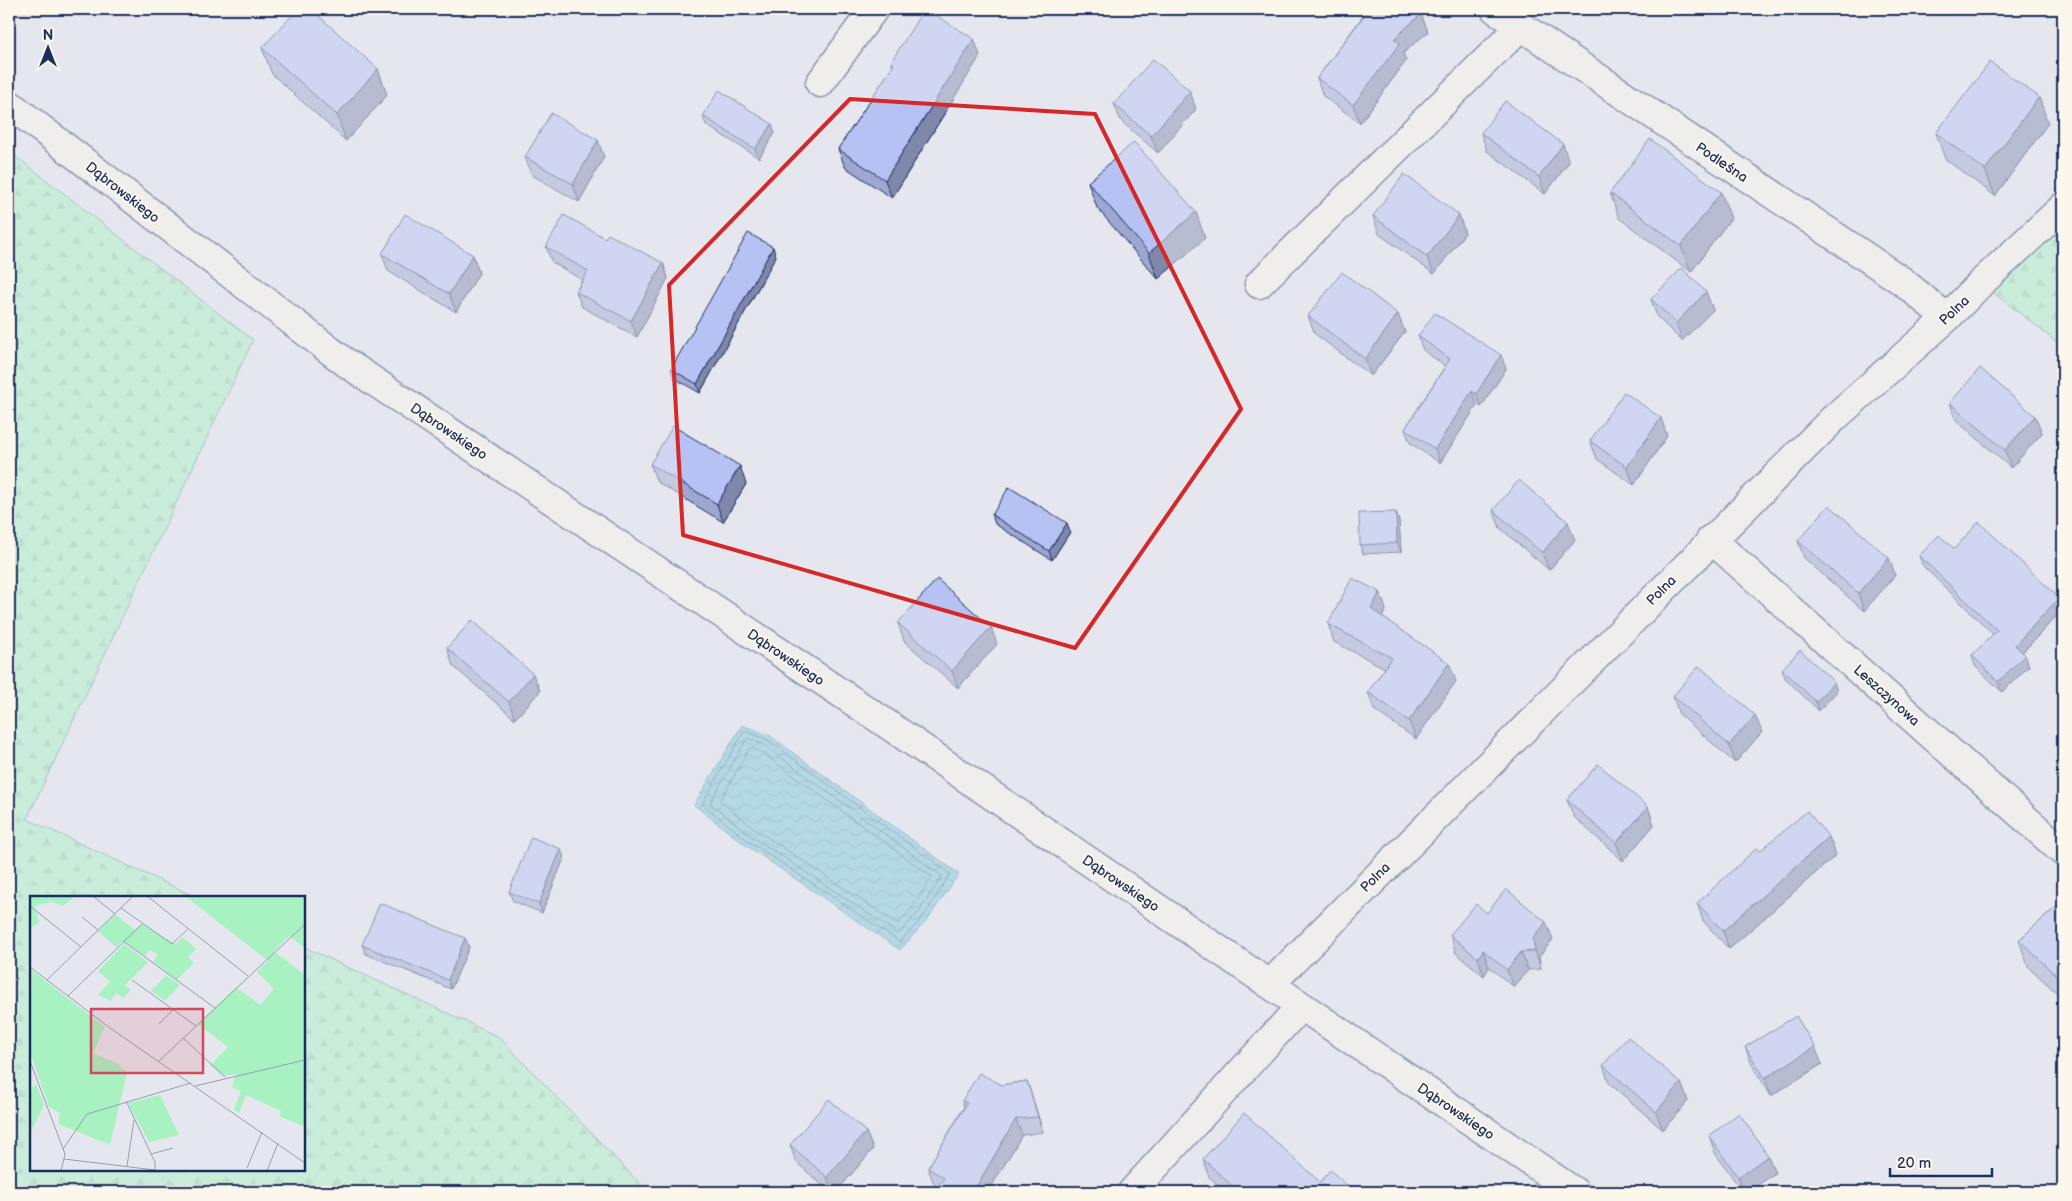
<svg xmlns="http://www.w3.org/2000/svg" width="2072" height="1201" font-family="'Balsamiq Sans',sans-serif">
<defs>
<pattern id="forest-firs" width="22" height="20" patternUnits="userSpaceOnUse" patternTransform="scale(1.25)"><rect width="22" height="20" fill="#a8f2c1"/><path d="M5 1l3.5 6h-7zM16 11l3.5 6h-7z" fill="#90d0a8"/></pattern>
<pattern id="water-waves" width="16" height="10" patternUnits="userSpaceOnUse" patternTransform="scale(1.25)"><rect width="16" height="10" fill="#79c7d7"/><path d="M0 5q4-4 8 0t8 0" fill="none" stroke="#62a2b2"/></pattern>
</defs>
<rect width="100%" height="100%" fill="#e6e7ee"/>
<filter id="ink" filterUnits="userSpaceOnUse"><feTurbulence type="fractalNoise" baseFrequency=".02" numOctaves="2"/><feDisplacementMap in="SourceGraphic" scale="10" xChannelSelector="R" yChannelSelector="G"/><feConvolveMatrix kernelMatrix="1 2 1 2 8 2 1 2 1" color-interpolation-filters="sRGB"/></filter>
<g filter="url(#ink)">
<!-- forest -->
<path fill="url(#forest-firs)" stroke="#629090" d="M 9,151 L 253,340 L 27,819 L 196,897 L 31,897 L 31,1170 L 304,1170 L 304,947 L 499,1037 L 648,1192 L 9,1192 Z
M 2063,206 L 2063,347 L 1981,283 Z"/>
<!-- water -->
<path fill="url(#water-waves)" stroke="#538aa7" d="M 742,725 L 769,735 L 959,874 L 928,919 L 900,950 L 744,844 L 694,805 Z"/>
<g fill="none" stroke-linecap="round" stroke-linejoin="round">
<!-- shore -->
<path stroke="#416c8e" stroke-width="1" d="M 746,732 L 767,739 L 950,874 L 924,916 L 900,942 L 747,840 L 702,804 L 743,733 Z
M 749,739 L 764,745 L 942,876 L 919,912 L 899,934 L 750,835 L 710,803 L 746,740 Z
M 752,748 L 761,752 L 932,877 L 913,907 L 898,924 L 755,829 L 720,801 L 749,749 Z"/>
<!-- minor casing -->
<g stroke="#1b2f5e" stroke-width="31">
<path id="minor" d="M 1495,9 L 1902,281 L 1947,318
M 820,83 L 874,9
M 9,104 L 345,362 L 878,718 L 1575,1192
M 1259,284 L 1520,27
M 1711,539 L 2063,852
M 1270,984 L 1833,419 L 1947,318 L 1981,283 L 2063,207
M 1132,1192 L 1301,1006"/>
</g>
<!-- minor -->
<use href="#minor" stroke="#fbf7ec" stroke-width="28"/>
</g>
<!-- wall -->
<path fill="#9da7d1" stroke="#1b2f5e" d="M 1364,9 L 1416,9 L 1421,14 L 1428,32 L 1403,53 L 1406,61 L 1360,123 L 1323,96 L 1317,78 L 1366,12 Z
M 974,39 L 980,56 L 892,198 L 845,167 L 838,149 L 893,66 L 891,62 Z
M 262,48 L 378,69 L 387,95 L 346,141 L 272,74 Z
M 1114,104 L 1196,109 L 1158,153 L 1121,121 Z
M 703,116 L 775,133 L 759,158 L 706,125 Z
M 2048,123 L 1995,196 L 1945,159 L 1936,133 Z
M 1481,133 L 1569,162 L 1545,194 L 1487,151 Z
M 525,157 L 604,157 L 579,202 L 532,175 Z
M 1088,182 L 1205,238 L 1158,279 L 1097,208 Z
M 1610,193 L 1731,218 L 1691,272 L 1619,218 Z
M 1459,215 L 1465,233 L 1434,274 L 1379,234 L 1373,216 Z
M 605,238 L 663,263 L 668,278 L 637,337 L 582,307 L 576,292 L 582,280 L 552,262 L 546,247 Z
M 382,254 L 473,255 L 479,273 L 456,312 L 388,271 Z
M 776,256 L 700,393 L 674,378 L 671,369 Z
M 1706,292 L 1713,310 L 1682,341 L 1657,317 L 1651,299 Z
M 1308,316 L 1405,332 L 1371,376 L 1315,334 Z
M 1418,336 L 1506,369 L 1481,407 L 1477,405 L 1440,463 L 1410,443 L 1405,429 L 1445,366 L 1423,350 Z
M 1950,403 L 2035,416 L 2042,433 L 2011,468 L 1956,420 Z
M 1661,418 L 1667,436 L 1634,485 L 1597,459 L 1590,441 Z
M 650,464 L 746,484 L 723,522 L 657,482 Z
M 1493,510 L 1575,540 L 1549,570 L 1500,528 Z
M 992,515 L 1070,532 L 1052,560 L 995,524 Z
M 1399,521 L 1401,552 L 1363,554 L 1360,545 Z
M 1798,541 L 1889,558 L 1895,575 L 1864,611 L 1804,558 Z
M 1954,549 L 2059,598 L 2063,609 L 2022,653 L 2025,655 L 2029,666 L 2002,692 L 1975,666 L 1972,655 L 1993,634 L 1923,566 L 1919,556 Z
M 1380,592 L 1386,610 L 1382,617 L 1456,681 L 1416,739 L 1374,710 L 1368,692 L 1385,668 L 1334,642 L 1328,624 Z
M 898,623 L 997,644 L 958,688 L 904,641 Z
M 447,648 L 533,674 L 540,691 L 515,719 L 453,666 Z
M 1782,669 L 1837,691 L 1819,711 L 1785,678 Z
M 1673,696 L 1762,732 L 1735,763 L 1679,714 Z
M 1567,800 L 1648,807 L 1654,825 L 1623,861 L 1574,817 Z
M 1829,837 L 1836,855 L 1729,949 L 1703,921 L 1697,903 Z
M 564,858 L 542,913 L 513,901 L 509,892 Z
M 2063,901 L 2063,999 L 2028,966 L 2019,940 Z
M 1487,913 L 1553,939 L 1539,957 L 1541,969 L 1528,970 L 1514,987 L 1489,967 L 1484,976 L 1456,953 L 1450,935 Z
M 465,938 L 469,947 L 451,989 L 366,954 L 362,945 Z
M 1745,1047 L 1822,1064 L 1771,1096 L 1752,1065 Z
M 1603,1065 L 1681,1083 L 1688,1101 L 1663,1130 L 1609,1083 Z
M 1027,1081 L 1043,1132 L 1022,1135 L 988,1192 L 935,1192 L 939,1187 L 934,1184 L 928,1168 L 964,1107 L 962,1101 L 1002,1085 Z
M 866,1132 L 873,1149 L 836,1192 L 830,1192 L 796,1162 L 790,1145 Z
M 1709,1136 L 1768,1156 L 1775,1173 L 1748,1192 L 1743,1192 L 1715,1153 Z
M 1203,1159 L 1320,1182 L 1355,1192 L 1226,1192 L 1209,1177 Z"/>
<!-- shaded-wall -->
<path fill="#7f88aa" stroke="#1b2f5e" d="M 1421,14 L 1428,32 L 1403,53 L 1406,61 L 1360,123 L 1353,105 L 1394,39 Z
M 974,39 L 980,56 L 892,198 L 885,180 Z
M 378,69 L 387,95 L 346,141 L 337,115 Z
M 1190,91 L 1196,109 L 1158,153 L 1151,136 Z
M 2039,97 L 2048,123 L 1995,196 L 1985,170 Z
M 772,124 L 775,133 L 759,158 L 755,149 Z
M 598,140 L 604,157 L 579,202 L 573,184 Z
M 1563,144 L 1569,162 L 1545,194 L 1539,177 Z
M 1721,192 L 1731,218 L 1691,272 L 1681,246 Z
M 1196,212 L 1205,238 L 1158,279 L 1149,253 Z
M 1459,215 L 1465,233 L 1434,274 L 1427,257 Z
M 773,247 L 776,256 L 700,393 L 697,384 Z
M 473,255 L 479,273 L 456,312 L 449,294 Z
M 663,263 L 668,278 L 637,337 L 631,321 Z
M 1706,292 L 1713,310 L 1682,341 L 1676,323 Z
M 1398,314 L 1405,332 L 1371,376 L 1365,359 Z
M 1501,355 L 1506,369 L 1481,407 L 1476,394 Z
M 1472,391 L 1477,405 L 1440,463 L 1435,449 Z
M 2035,416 L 2042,433 L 2011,468 L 2005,450 Z
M 1661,418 L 1667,436 L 1634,485 L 1627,467 Z
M 740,466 L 746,484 L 723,522 L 717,504 Z
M 1396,512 L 1399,521 L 1401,552 L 1397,543 Z
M 1568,522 L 1575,540 L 1549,570 L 1542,553 Z
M 1067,523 L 1070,532 L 1052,560 L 1049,551 Z
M 1889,558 L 1895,575 L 1864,611 L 1858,593 Z
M 1380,592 L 1386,610 L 1377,627 L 1371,609 Z
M 2059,598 L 2063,609 L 2019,656 L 2015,645 Z
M 991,627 L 997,644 L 958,688 L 952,671 Z
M 2025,655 L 2029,666 L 2002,692 L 1998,682 Z
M 1449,663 L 1456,681 L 1416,739 L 1409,721 Z
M 533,674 L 540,691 L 515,719 L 509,702 Z
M 1834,682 L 1837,691 L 1819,711 L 1816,702 Z
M 1755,715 L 1762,732 L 1735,763 L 1729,745 Z
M 1648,807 L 1654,825 L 1623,861 L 1616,843 Z
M 1829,837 L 1836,855 L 1729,949 L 1723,931 Z
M 561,849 L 564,858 L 542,913 L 539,904 Z
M 1546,922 L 1553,939 L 1539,957 L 1541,969 L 1535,951 L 1533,939 Z
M 465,938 L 469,947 L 451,989 L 448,980 Z
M 1483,950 L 1489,967 L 1484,976 L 1478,958 Z
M 1521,952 L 1528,970 L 1514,987 L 1507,970 Z
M 1815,1047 L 1822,1064 L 1771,1096 L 1765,1078 Z
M 1027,1081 L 1032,1096 L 1043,1132 L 1038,1117 Z
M 1681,1083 L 1688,1101 L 1663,1130 L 1656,1112 Z
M 1016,1119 L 1022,1135 L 988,1192 L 973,1192 Z
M 866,1132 L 873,1149 L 836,1192 L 832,1192 L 827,1177 Z
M 1768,1156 L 1775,1173 L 1748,1192 L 1744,1192 L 1738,1177 Z"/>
<!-- building -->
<path fill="#b6c2f3" stroke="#1b2f5e" d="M 298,9 L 311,9 L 378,69 L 337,115 L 262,48 Z
M 924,9 L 926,9 L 974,39 L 885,180 L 838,149 L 894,64 L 891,62 Z
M 1369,9 L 1416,9 L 1421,14 L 1394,39 L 1400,43 L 1353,105 L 1317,78 Z
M 1153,59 L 1190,91 L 1151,136 L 1114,104 Z
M 1990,62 L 2039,97 L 1985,170 L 1936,133 Z
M 719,90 L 772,124 L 755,149 L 703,116 Z
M 1505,101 L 1563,144 L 1539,177 L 1481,133 Z
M 551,113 L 598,140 L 573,184 L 525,157 Z
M 1650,139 L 1721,192 L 1681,246 L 1610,193 Z
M 1134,142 L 1196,212 L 1149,253 L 1088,182 Z
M 1404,174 L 1459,215 L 1427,257 L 1373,216 Z
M 405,214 L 473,255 L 449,294 L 382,254 Z
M 564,215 L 605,238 L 608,234 L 663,263 L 631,321 L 576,292 L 588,271 L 546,247 Z
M 748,233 L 773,247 L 697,384 L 671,369 Z
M 1682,268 L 1706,292 L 1676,323 L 1651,299 Z
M 1342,272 L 1398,314 L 1365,359 L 1308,316 Z
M 1435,313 L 1501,355 L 1476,394 L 1472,391 L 1435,449 L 1405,429 L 1450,359 L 1418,336 Z
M 1980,368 L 2035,416 L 2005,450 L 1950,403 Z
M 1624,392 L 1661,418 L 1627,467 L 1590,441 Z
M 673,426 L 740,466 L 717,504 L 650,464 Z
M 1519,480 L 1568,522 L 1542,553 L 1493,510 Z
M 1009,487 L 1067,523 L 1049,551 L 992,515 Z
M 1829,505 L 1889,558 L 1858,593 L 1798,541 Z
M 1396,512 L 1397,543 L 1360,545 L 1359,513 Z
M 1979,522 L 2059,598 L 2015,645 L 2025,655 L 1998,682 L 1972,655 L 1997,630 L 1919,556 L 1939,535 L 1954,549 Z
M 1352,578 L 1380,592 L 1371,609 L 1449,663 L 1409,721 L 1368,692 L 1392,658 L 1328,624 Z
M 937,579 L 991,627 L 952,671 L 898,623 Z
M 472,620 L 533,674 L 509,702 L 447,648 Z
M 1800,650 L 1834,682 L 1816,702 L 1782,669 Z
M 1699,666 L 1755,715 L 1729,745 L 1673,696 Z
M 1598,764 L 1648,807 L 1616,843 L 1567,800 Z
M 1807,811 L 1829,837 L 1723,931 L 1697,903 L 1757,848 L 1760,851 Z
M 531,837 L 561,849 L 539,904 L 509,892 Z
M 1506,889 L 1546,922 L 1533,939 L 1535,951 L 1521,952 L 1507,970 L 1483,950 L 1478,958 L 1450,935 L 1476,904 L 1487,913 Z
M 2063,901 L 2063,982 L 2019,940 Z
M 380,903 L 465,938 L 448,980 L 362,945 Z
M 1796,1016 L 1815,1047 L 1765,1078 L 1745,1047 Z
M 1628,1037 L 1681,1083 L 1656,1112 L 1603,1065 Z
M 979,1073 L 1002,1085 L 1027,1081 L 1038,1117 L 1016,1119 L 973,1192 L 935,1192 L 944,1178 L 928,1168 L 967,1103 L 962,1101 Z
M 829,1099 L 866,1132 L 827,1177 L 790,1145 Z
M 1244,1113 L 1320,1182 L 1330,1170 L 1355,1192 L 1239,1192 L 1203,1159 Z
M 1739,1113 L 1768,1156 L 1738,1177 L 1709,1136 Z"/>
</g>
<!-- marked area -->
<path d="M0 0H2072V1201H0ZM 850,99 L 1095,114 L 1241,409 L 1075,648 L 683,535 L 669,285 Z" fill="#e6e7ee" fill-opacity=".55" fill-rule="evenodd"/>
<path fill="none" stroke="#d62828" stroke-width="4" stroke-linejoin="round" d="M 850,99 L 1095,114 L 1241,409 L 1075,648 L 683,535 L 669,285 Z"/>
<g text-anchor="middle" stroke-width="4" stroke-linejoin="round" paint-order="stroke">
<!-- street labels -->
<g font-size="14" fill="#1b2f5e" stroke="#fbf7ec">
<text transform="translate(1722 162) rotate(34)" y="5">Podleśna</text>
<text transform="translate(123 192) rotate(38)" y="5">Dąbrowskiego</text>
<text transform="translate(1954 310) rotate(-44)" y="5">Polna</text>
<text transform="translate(449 431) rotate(34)" y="5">Dąbrowskiego</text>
<text transform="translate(1661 590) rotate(-45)" y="5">Polna</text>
<text transform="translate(786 657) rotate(34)" y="5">Dąbrowskiego</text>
<text transform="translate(1887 695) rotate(42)" y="5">Leszczynowa</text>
<text transform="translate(1375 877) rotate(-45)" y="5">Polna</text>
<text transform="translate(1121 883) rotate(34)" y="5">Dąbrowskiego</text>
<text transform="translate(1456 1111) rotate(34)" y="5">Dąbrowskiego</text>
</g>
</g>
<!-- overview -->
<g transform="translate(30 896)">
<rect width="275" height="275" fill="#e6e7ee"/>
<path d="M 0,0 L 42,0 L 42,3 L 33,10 L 21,6 L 5,10 L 9,27 L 0,32 Z" fill="#a8f2c1"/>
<path d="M 155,0 L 275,0 L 275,52 L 259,40 L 244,55 L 275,79 L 275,231 L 249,220 L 251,215 L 216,199 L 209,217 L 204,214 L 211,195 L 202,191 L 206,178 L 193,180 L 180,169 L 198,151 L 168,128 L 206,91 L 230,109 L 244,93 L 227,76 L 238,65 ZM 85,18 L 105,34 L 112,28 L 145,48 L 153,41 L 166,53 L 158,61 L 164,67 L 147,84 L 123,65 L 128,59 L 120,54 L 115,60 L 93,45 L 86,51 L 68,35 ZM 94,48 L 118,66 L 95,89 L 101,94 L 93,102 L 86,97 L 81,105 L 68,99 L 80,86 L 68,75 ZM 0,73 L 75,131 L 63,157 L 88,168 L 97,177 L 80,249 L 28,228 L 30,217 L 19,211 L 0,156 ZM 136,79 L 150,89 L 135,105 L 121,95 ZM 6,188 L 14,209 L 0,237 L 0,193 ZM 130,199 L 149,239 L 119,246 L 98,207 Z" fill="#a8f2c1"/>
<path fill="none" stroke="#959db4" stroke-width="1" d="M 63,0 L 85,18M 117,0 L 218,80M 0,10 L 51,51M 91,12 L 142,48 L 158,33M 52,21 L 68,34M 93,45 L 185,112M 0,71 L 80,132 L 275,267M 17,84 L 103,0M 102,84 L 166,130M 38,100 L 112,28M 129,128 L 143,114M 153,142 L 195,181M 0,165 L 35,258 L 31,275M 129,165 L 275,28M 165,190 L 275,164M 96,205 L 125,266 L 125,275M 33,253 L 57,218 L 161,187M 121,258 L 143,252M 34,263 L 125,274M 97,270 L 104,224M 217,272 L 232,236M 237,275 L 248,247"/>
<path fill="#d1495b" fill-opacity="0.15" stroke="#d1495b" stroke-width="2.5" d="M 61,113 L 173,113 L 173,177 L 61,177 Z"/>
<rect width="275" height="275" fill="none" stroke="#1b2f5e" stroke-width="2.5"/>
</g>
<!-- margin -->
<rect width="2072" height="1201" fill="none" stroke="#fbf7ec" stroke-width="30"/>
<rect x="15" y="15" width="2042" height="1171" fill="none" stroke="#1b2f5e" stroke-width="2" filter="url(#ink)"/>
<!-- north arrow -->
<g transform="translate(48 48)" stroke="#fbf7ec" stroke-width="4" paint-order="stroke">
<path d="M0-4L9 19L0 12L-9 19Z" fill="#1b2f5e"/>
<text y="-8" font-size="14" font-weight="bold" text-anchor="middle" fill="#1b2f5e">N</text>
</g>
<!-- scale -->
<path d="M1890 1168v8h102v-8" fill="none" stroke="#1b2f5e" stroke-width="2.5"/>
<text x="1897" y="1168" font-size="15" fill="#1b2f5e" stroke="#fbf7ec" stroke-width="4" paint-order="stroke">20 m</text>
</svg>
